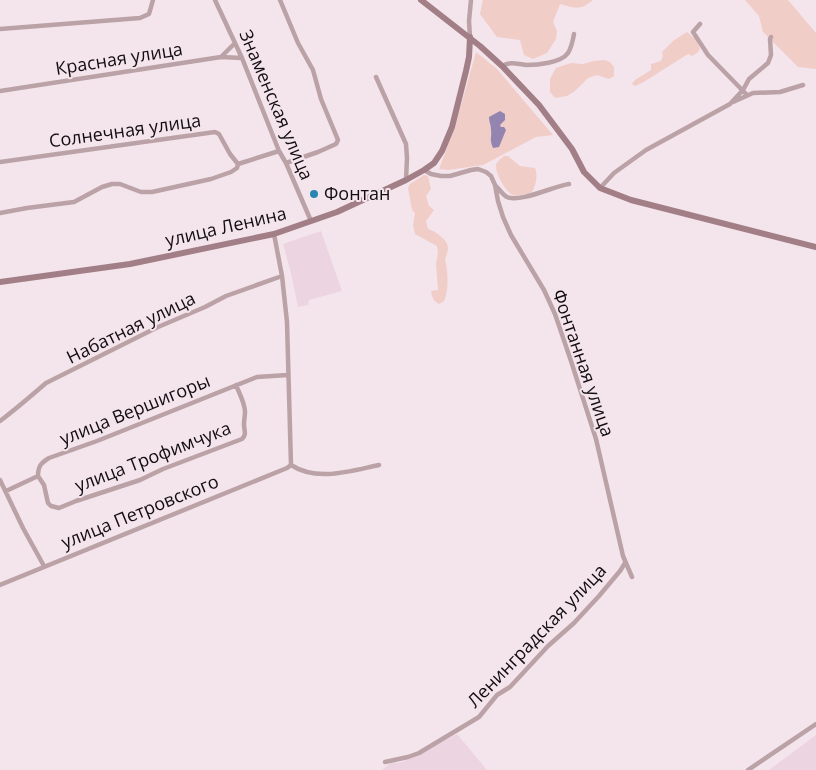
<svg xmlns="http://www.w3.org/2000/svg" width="816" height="770" font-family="'Open Sans',sans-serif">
<rect width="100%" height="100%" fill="#f4e4ec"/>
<!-- built -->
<path fill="#ecd4e1" d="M 321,231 L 342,291 L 309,300 L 308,305 L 298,307 L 291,273 L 283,244 Z
M 457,734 L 487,770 L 382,770 L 394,760 L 396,763 L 403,762 Z
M 816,735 L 816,770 L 769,770 Z"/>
<!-- green -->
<path fill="#f1cdc8" d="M 483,0 L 593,0 C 580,11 575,8 560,4 L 553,22 L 557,31 L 556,39 L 547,53 L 533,59 L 524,55 L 520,40 L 497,37 L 480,14 Z
M 745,0 L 788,0 L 816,33 L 816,69 L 798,67 L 763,32 L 759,16 Z
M 687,32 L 696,40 L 700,49 L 697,53 L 692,56 L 688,54 L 642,83 L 635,86 L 632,84 L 635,80 L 651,70 L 651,64 L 661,61 L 663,56 L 662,52 L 673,41 Z
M 476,52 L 497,69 L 553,135 L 536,137 L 483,165 L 448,170 L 439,169 L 455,127 Z
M 604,60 L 610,62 L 614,67 L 614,76 L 609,79 L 597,75 L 588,78 L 575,91 L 567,96 L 555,98 L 550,92 L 550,79 L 556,68 L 571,63 L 583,64 L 594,61 Z
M 504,156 L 508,156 L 520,166 L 535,168 C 538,176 536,185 532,192 C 527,194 519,197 513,195 C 506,193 495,173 496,165 C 497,161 501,159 504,156 Z
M 424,175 L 428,176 L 431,189 L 426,196 L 429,206 L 434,210 L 426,221 L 428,229 C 432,230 435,232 439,235 C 449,243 450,247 445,259 C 448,271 449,290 444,301 L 439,304 C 433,301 432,297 431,291 L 438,290 L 436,264 L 438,253 L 437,246 L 415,234 L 413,225 L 415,213 L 412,210 L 408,188 L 410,184 Z"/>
<!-- water -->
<path fill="#9385b0" d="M 500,111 L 505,114 L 505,120 L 500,125 L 501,127 L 504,127 L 506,130 L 499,147 L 493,148 C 489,137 492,140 491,130 C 491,124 489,122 489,117 Z"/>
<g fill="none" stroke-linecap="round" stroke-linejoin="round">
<!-- street -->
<path stroke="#baa2a6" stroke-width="4.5" d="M 215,0 L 242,58 L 279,151 L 286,163 L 311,221
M 280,0 L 298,43 L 313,70 L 321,99 L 338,140 L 336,144 L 318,152 L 286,163
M 700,24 L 693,32 L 708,55 L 747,95
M 0,29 L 140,18 L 149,14 L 153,0
M 470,37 L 469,21 L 471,0
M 221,57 L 235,43
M 502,66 C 512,61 516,64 526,65 C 537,65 561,63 568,53 C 571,48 573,40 574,34
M 376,77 L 406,144 L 407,158 L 406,180
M 0,91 L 221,57 L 242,58
M 733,102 L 753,93 L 780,92 L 803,85
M 0,162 L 215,132 L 219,134 L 230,154 L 238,164
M 424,170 L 431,174 L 441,176 L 450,176 L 471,170 L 478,169 L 486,172 L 491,176 L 495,185 L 498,201 L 503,217 L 511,235 L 544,290 L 555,314 L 571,361 L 596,439 L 623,556 L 632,577
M 496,186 C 499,189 503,195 507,197 C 520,203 554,186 569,184
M 600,188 L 614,173 L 646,150 L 730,104 L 743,90 L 749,79 L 768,63 L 771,55 L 770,39 L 771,37
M 0,213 L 27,208 L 74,202 L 102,187 L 112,184 L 120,184 L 141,192 L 152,192 L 211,179 L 231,172 L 237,168 L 238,164 L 279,151
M 0,421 C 16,409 31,396 46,383 L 158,327 L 205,307 L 226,296 L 282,276
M 291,465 C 317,482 350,471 379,465
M 38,476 L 44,485 L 48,503 L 51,506 L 59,508 L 76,501 L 140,480 L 163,469 L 242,439 C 247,434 244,431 244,424 C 244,420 245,416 245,412 C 245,403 239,393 236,385
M 0,480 L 23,528 L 44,566
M 6,491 L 38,476 C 38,466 41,463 49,458 L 97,441 L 257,377 L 288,375
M 0,585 L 287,468 L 291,465 L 287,322 L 282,276 L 274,234
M 385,762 L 408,757 L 419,753 L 479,717 L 497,695 L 510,687 L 548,646 L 574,623 L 599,596 L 620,571 L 625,563
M 748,770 L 816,724"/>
<!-- secondary -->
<path stroke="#a27f86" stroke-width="6" d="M 421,0 L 480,46 L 502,66 L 539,105 L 572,149 L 584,172 L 600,188 L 631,200 L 816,247
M 0,282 L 130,264 L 274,234 L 337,212 L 406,180 L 424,170 L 434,163 L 442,151 L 452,127 L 466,71 L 469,57 L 470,37"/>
</g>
<!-- markers -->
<circle fill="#2787b2" stroke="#f4e4ec" stroke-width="2" cx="314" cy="194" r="5"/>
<g text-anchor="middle" stroke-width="4" stroke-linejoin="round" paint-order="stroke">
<!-- street labels -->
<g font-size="18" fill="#120d10" stroke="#f4e4ec">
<text transform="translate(119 59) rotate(-9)" y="6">Красная улица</text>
<text transform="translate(276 105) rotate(67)" y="6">Знаменская улица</text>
<text transform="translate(125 131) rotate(-8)" y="6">Солнечная улица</text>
<text transform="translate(226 227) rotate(-13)" y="6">улица Ленина</text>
<text transform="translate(131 328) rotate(-26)" y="6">Набатная улица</text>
<text transform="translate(583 363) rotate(71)" y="6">Фонтанная улица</text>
<text transform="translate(135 410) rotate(-22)" y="6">улица Вершигоры</text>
<text transform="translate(153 457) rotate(-21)" y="6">улица Трофимчука</text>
<text transform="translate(140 512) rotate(-22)" y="6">улица Петровского</text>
<text transform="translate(537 636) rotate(-46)" y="6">Ленинградская улица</text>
</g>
<!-- poi labels -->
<g font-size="18" fill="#120d10" stroke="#f4e4ec" text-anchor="start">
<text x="324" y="200">Фонтан</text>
</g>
</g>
</svg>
